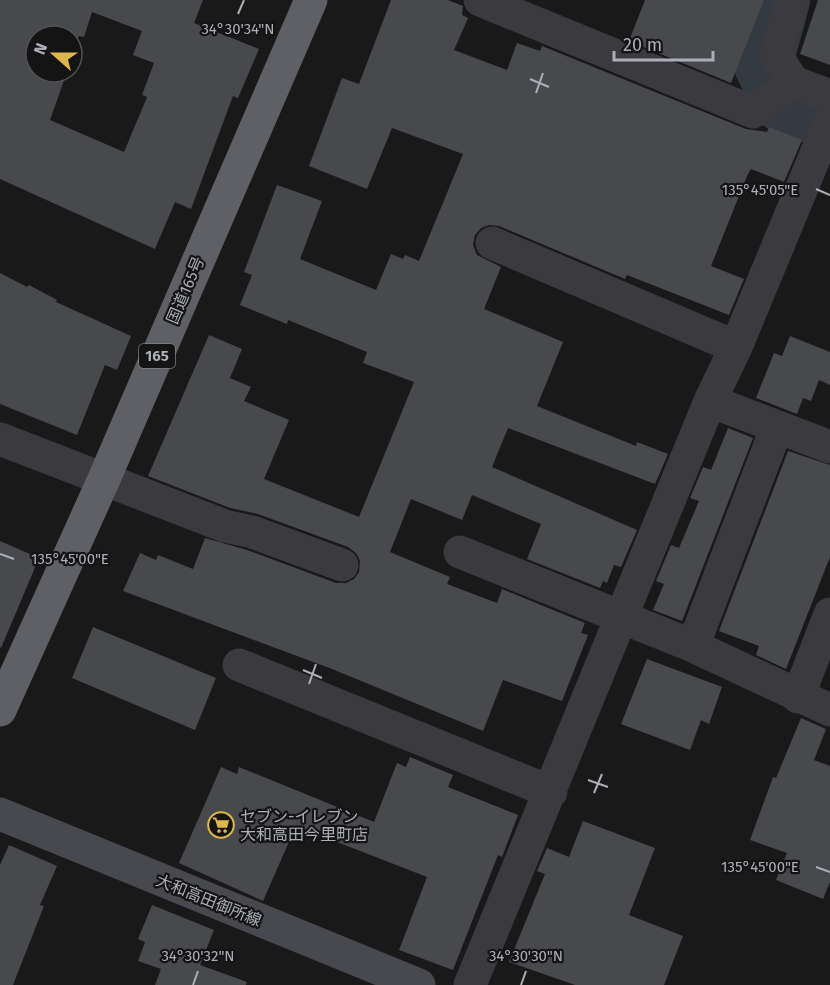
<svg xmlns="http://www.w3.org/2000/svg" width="830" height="985" font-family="'Fira Sans','Noto Sans JP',sans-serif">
<rect width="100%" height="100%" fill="#19191a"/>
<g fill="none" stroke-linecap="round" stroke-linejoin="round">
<!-- river -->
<path stroke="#343a42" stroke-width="60" d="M 780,0 L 763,63 L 782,102 L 830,120"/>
</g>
<!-- building -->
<path fill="#48494c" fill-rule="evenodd" d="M 0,0 L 203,0 L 194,23 L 259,49 L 238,98 L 233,96 L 191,209 L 175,202 L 155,249 L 0,179 ZM 92,12 L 142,31 L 133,55 L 154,63 L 142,95 L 147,97 L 124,152 L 50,120 L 67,72 L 36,72 L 36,36 L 72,36 L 72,57 L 79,36 L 84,37 Z
M 391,0 L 448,0 L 463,6 L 462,15 L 468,18 L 454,50 L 507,70 L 517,43 L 540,51 L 542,46 L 746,129 L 767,132 L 769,127 L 802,140 L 784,182 L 751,169 L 747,176 L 711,266 L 744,279 L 729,315 L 627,275 L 625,279 L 499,226 L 489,225 L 481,228 L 475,235 L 473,245 L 477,255 L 501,267 L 484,309 L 563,342 L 537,406 L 636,446 L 637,442 L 668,454 L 655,484 L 508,428 L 492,467 L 637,530 L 621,567 L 614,565 L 607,583 L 603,581 L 600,588 L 527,559 L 541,524 L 472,495 L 462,520 L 411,499 L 390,552 L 450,577 L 447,584 L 497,603 L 502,589 L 585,623 L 581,633 L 588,635 L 562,701 L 503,680 L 483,731 L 332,669 L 123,591 L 140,553 L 156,560 L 158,555 L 193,569 L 205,538 L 247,550 L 336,583 L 346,583 L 354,579 L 359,572 L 360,561 L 356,553 L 348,547 L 258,514 L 230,508 L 148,476 L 209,335 L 242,349 L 230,378 L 251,387 L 244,401 L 289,420 L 264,479 L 359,517 L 414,382 L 363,363 L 367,352 L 288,320 L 287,324 L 240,305 L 252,275 L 244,272 L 277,185 L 322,201 L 300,259 L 376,290 L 391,254 L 403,259 L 405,255 L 419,261 L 463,154 L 392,128 L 367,189 L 309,166 L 342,78 L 359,84 Z
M 645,0 L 764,0 L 731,83 L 629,41 Z
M 818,0 L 830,0 L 830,65 L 800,54 Z
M 0,273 L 27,287 L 29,285 L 57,300 L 56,302 L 131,336 L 117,370 L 105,365 L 77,435 L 0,404 Z
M 790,336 L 830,352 L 830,385 L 819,380 L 811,401 L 803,398 L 797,414 L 756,398 L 774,353 L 782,356 Z
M 728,428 L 753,438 L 682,621 L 653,610 L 664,584 L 656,581 L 671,545 L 679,548 L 699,501 L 690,498 L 703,467 L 711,470 Z
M 788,451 L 830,465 L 830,557 L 786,669 L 756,655 L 759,646 L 719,631 Z
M 0,541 L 39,558 L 1,648 L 0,647 Z
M 93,627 L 216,678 L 195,730 L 72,678 Z
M 647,659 L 722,687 L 709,724 L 701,720 L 690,750 L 621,724 Z
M 801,718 L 826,729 L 814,760 L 830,766 L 830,882 L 823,899 L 776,880 L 787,853 L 750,840 L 773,777 L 776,778 Z
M 410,757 L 453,775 L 448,787 L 518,815 L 502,857 L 498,855 L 453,970 L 399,950 L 427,877 L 296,826 L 263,901 L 179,863 L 221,767 L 237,774 L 239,767 L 374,822 L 397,763 L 406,767 Z
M 583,821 L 655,848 L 629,915 L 683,936 L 664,985 L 575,985 L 509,962 L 545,874 L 537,871 L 547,848 L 569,857 Z
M 9,845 L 57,866 L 40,905 L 44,906 L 13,985 L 0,985 L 0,865 Z
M 152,905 L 214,930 L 200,965 L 247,982 L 246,985 L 155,985 L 161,969 L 138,961 L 145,942 L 138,939 Z"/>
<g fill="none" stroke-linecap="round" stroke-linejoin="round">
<!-- minor -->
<path stroke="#3a3a3f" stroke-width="33" d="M 480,0 L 753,112 L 793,82
M 792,0 L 776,55 L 793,82 L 830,96
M 492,243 L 736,347
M 710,401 L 830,447
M 0,439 L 225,526 L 252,532 L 342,565
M 460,552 L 693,646 L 830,710
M 693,646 L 777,427
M 239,665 L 551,792
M 798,697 L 830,614
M 470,985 L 710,401 L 736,347 L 830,120"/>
<!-- secondary -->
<path stroke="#48494f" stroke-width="33" d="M 0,814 L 419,985"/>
<!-- trunk -->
<path stroke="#5e6066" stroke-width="33" d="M 0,710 L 104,479 L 311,0"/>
</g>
<!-- ticks -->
<path fill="none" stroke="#acafb8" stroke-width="2" d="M 238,14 L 244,0M 530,79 L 549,87M 536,93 L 543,73M 816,189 L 830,195M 0,554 L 14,559M 303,670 L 322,678M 309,684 L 316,664M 588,780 L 608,787M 594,793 L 602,774M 816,867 L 830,872M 193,985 L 198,971M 521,985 L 526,971"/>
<!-- icons -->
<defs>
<g id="supermarket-ring" transform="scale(1.35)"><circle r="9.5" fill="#141415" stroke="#ddb74e" stroke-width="1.5"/><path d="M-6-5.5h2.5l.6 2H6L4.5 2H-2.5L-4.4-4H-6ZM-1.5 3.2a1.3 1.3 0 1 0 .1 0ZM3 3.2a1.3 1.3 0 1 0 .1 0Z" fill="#ddb74e"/></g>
</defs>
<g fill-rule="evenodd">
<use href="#supermarket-ring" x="221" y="825"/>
</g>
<g text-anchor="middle" stroke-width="4.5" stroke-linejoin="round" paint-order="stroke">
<!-- shield labels -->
<rect fill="#141415" stroke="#7e8087" stroke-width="1.5" x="139" y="344" width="36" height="24" rx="4.5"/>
<g font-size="15" font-weight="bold" fill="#acafb8">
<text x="157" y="361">165</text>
</g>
<!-- street labels -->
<g font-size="16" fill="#acafb8" stroke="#141415">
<text transform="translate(185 290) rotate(-67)" y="6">国道165号</text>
<text transform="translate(209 900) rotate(22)" y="6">大和高田御所線</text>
</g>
<!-- poi labels -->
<g font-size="16" fill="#acafb8" stroke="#141415" text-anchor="start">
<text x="240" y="822">セブン-イレブン<tspan x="240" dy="18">大和高田今里町店</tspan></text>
</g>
</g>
<g font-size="15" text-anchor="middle" fill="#acafb8" stroke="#141415" stroke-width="4.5" stroke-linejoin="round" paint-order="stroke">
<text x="238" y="34">34°30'34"N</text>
<text x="760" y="195">135°45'05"E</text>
<text x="70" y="564">135°45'00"E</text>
<text x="760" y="872">135°45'00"E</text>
<text x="198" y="961">34°30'32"N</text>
<text x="526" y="961">34°30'30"N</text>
</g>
<!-- north arrow -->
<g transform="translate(54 54) rotate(291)"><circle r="28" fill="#141415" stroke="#515256" stroke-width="1.5"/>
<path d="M0-4.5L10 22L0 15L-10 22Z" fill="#ddb74e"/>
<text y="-9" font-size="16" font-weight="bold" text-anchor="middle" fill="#acafb8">N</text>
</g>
<!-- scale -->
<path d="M614 51v9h99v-9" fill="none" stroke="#acafb8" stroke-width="3"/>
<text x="623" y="51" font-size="18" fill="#acafb8" stroke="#141415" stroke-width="4.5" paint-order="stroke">20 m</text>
</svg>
